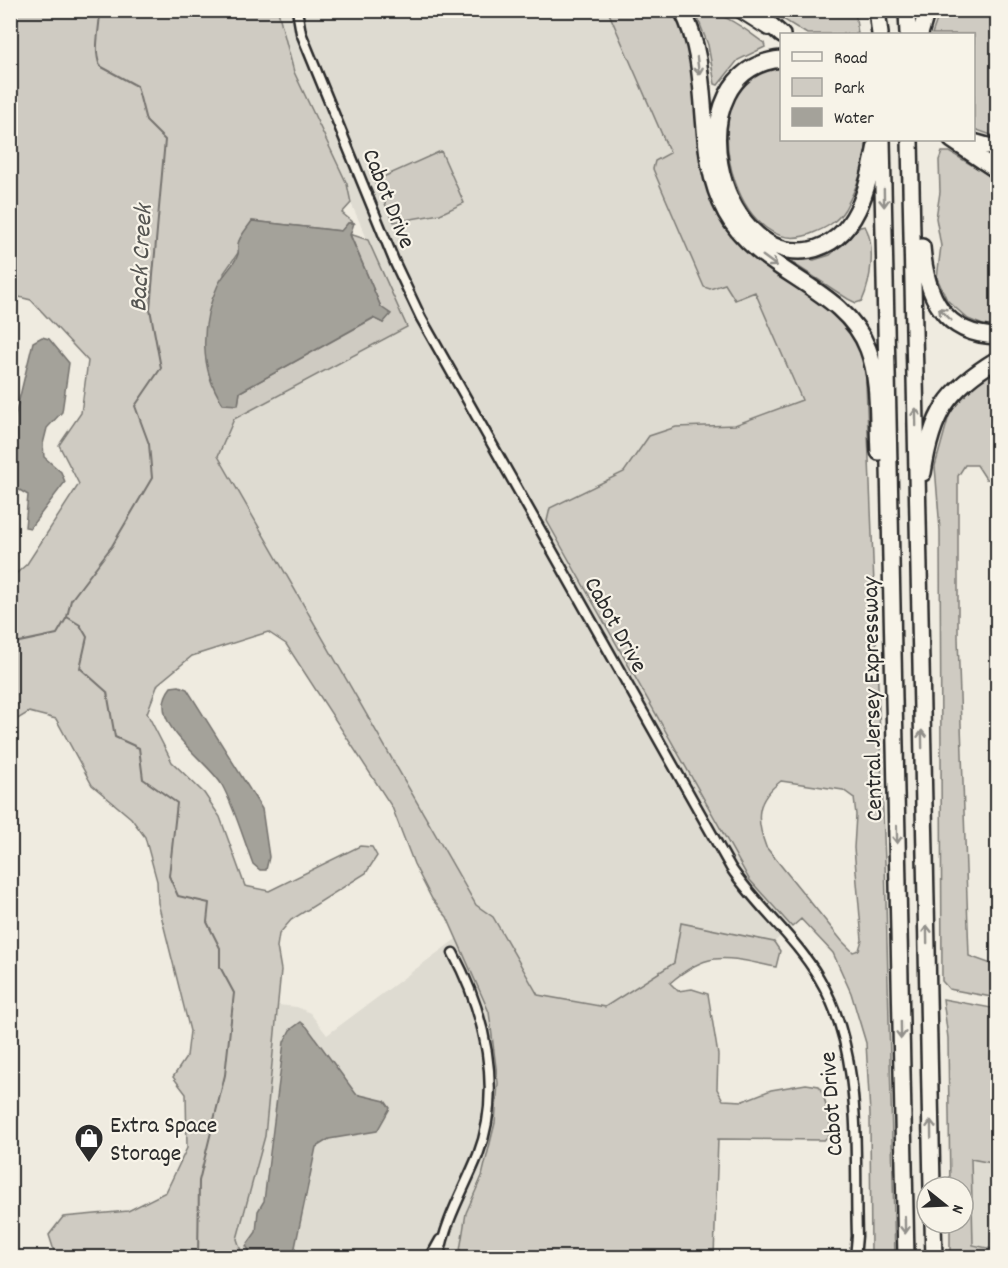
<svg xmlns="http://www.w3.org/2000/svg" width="1008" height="1268" font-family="Dekko,sans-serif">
<rect width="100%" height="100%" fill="#efebe0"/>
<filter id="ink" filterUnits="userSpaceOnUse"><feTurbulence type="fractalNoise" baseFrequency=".0167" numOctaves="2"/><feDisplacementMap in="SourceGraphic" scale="12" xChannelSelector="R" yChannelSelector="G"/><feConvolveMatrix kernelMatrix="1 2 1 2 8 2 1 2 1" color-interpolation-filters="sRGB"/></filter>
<g filter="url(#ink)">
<!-- built -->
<path fill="#dedbd1" d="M 278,11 L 649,11 L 677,86 L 774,300 L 820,418 L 560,525 L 801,918 L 774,942 L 681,923 L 674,963 L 605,1007 L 538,995 L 493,917 L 476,905 L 218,456 L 234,419 L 407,327 L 351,203 L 346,184 L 294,72 Z
M 456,939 L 475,977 L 489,1012 L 498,1083 L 489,1154 L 466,1213 L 459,1257 L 243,1257 L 237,1239 L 265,1136 L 278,1005 L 297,1007 L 310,1013 L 327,1035 Z
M 971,1158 L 997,1164 L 997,1250 L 973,1246 Z"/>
<!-- green -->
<path fill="#cfcbc2" stroke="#7d7b76" stroke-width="1.5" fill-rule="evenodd" d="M 11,11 L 278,11 L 294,72 L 347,184 L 351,203 L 342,213 L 354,223 L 348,223 L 342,231 L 252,221 L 238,253 L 224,273 L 238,405 L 240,392 L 374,318 L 383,323 L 381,307 L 350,234 L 368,240 L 407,327 L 234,419 L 218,456 L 476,905 L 493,917 L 538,995 L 605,1007 L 674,963 L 681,923 L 774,942 L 780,951 L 776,967 C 729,958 710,948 670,983 L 678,991 L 692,989 L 708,994 L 718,1055 L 717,1089 L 723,1100 L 743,1101 L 771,1090 L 806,1084 L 819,1086 L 824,1097 L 832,1133 L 824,1140 L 718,1139 L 714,1257 L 459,1257 L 466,1213 L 482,1176 L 495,1123 L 498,1083 L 489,1012 L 447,917 L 432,899 L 414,864 L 392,807 L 286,644 L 268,632 L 192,656 L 158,684 L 147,713 L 172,762 L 204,793 L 220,817 L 245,886 L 269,891 L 360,846 L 372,847 L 377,856 L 366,873 L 291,920 L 279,934 L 277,947 L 281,970 L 265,1136 L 237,1239 L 243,1257 L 56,1257 L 49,1235 L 63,1217 L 128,1211 L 166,1192 L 187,1148 L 186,1094 L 173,1077 L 187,1056 L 190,1031 L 158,903 L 157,881 L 145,837 L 131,818 L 92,785 L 56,719 L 29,712 L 11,723 L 10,579 L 27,564 L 79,484 L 59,445 L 81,413 L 88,361 L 31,300 L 11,295 Z
M 608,11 L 675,11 L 682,27 L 690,54 L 708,182 L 735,237 L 759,262 L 840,316 L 865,358 L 885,862 L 895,1257 L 871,1257 L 870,1114 L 866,1043 L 851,993 L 833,953 L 801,919 L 792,927 L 749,879 L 547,521 L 550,508 L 624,472 L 649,436 L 676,427 L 735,425 L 802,400 L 755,292 L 735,300 L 725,284 L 710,289 L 704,287 L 653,169 L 655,161 L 670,153 ZM 781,781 L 843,790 L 854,798 L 856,815 L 854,848 L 862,940 L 859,950 L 853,952 L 842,941 L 766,847 C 755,818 756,800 781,781 Z
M 695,11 C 722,10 743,28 764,43 L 765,47 L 738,60 L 718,85 L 715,84 L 708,45 Z
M 770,11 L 855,11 L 858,34 L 807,34 Z
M 940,11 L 997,11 L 997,137 L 974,129 L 974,34 L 932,34 Z
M 781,63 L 782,140 L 866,140 C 867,163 856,189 845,209 C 837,222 826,228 813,233 C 741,264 700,120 748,78 C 756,71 772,67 781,63 Z
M 441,151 L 464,203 L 440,214 L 394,222 L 374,181 Z
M 942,152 L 950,152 L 997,180 L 997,326 L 988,327 L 968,319 L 947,300 L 937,278 L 941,246 L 936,218 L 940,192 L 939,160 Z
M 865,226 C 876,246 871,281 862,301 L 856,303 L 848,299 L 788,260 L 789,257 L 814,260 L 830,255 L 860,227 Z
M 997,368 L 997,480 L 986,479 L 977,465 L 965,465 L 958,476 L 958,638 L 969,956 L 997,966 L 997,998 L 949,989 L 942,981 L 940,530 L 935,466 L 950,412 L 976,383 Z
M 943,999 L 997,1009 L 997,1164 L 971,1159 L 973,1245 L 997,1250 L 997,1257 L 950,1257 L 950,1223 L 963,1223 L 963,1187 L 950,1187 L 948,1038 Z"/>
<!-- water -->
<path fill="#a4a29a" stroke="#74726e" stroke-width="1.5" d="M 252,221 L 341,231 L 348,223 L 354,223 L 350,235 L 381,307 L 391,314 L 383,323 L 373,318 L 240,392 L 238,405 L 223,404 C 199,369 200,323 218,285 C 223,274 235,265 238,254 C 239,251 237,247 238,244 C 239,237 248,227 252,221 Z
M 42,337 L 49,339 L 69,363 L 62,412 L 47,428 L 43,444 L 44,457 L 61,472 L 65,482 L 30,528 L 25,527 L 28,495 L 11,485 L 11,433 L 33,342 Z
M 179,686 L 187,689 L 262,809 L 269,857 L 266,870 L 260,870 L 253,864 C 243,838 235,809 222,785 C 206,758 143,722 171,687 Z
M 301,1022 L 307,1027 L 356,1094 L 385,1101 L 390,1108 L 377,1131 L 329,1139 L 316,1147 L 293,1257 L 254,1257 L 246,1246 L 256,1232 L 258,1211 L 264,1201 L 284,1042 L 290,1030 Z"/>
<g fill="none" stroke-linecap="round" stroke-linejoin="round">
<!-- stream -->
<path stroke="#74726e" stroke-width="2" d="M 67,617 L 80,625 L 87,637 L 80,668 L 107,692 L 115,737 L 139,748 L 143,779 L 177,803 L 169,876 L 178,896 L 209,903 L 207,922 L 220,948 L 220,967 L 234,993 L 225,1075 L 199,1181 L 198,1258
M 10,644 L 57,634 L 67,617 L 71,600 L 112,546 L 152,478 L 149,444 L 135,406 L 161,368 L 150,309 L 165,140 L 146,121 L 137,86 L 100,66 C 93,49 100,29 100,10"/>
<!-- street casing -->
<g stroke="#2b2b2b" stroke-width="13">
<path id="street" d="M 297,10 L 301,33 L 395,263 L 421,318 L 731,868 C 758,908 795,937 819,978 C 864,1053 854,1151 857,1236 L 855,1258
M 430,1258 L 440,1240
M 439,1258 C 445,1220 464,1190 478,1155 C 503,1090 485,1013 453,953"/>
</g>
<!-- secondary casing -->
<g stroke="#2b2b2b" stroke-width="16">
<path id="secondary" d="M 738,10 L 768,29"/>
</g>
<!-- highway casing -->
<g stroke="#2b2b2b" stroke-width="20">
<path id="highway" d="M 682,10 C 715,73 692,151 726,213 C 759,274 844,286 868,349 C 880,380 877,419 879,452
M 754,10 L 782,35
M 877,10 L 880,34
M 907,10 L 908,34
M 920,34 L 927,10
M 782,59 C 673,68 716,267 810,250 C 858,240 868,186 876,145
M 882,140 L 906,1258
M 910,140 L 932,1187
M 952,140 L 998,171
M 966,140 L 998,149
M 922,247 C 926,294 942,335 998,336
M 923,473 C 932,414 946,390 998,359
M 933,1223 L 934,1258"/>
</g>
<!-- street -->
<use href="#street" stroke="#f7f3e8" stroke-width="8"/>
<!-- secondary -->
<use href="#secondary" stroke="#f7f3e8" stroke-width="12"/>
<!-- highway -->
<use href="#highway" stroke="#f7f3e8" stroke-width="15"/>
</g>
<!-- one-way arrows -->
<defs><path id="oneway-shaft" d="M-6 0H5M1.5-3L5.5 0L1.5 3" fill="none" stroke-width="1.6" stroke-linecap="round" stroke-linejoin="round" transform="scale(1.5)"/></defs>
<g stroke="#918f8a">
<use href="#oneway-shaft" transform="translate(698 66) rotate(83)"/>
<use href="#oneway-shaft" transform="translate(884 198) rotate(89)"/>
<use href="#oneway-shaft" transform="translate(770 261) rotate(36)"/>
<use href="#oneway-shaft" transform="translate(945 314) rotate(-135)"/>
<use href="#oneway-shaft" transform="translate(916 417) rotate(-91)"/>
<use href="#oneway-shaft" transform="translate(922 739) rotate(-91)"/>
<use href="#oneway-shaft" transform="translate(897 835) rotate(89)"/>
<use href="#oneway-shaft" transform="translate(927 934) rotate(-91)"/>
<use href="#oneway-shaft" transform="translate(901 1030) rotate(89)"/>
<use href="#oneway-shaft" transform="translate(931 1129) rotate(-91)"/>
<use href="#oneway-shaft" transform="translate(905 1225) rotate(89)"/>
</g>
</g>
<!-- icons -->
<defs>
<g id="shop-pin" transform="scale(1.5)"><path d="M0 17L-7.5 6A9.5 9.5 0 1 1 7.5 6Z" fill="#2b2b2b" stroke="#f7f3e8"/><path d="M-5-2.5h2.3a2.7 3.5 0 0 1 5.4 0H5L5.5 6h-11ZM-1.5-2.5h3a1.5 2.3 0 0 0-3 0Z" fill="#fff"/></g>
</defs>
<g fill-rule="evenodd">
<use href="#shop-pin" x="89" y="1138"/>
</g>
<g text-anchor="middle" stroke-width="4.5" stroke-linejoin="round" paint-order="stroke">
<!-- street labels -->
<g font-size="24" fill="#2b2b2b" stroke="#f7f3e8">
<text transform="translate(390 198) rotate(68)" y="8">Cabot Drive</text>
<text transform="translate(617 624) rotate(61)" y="8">Cabot Drive</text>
<text transform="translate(871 699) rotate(-91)" y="8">Central Jersey Expressway</text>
<text transform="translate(830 1104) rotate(-94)" y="8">Cabot Drive</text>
</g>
<!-- poi labels -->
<g font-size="24" fill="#2b2b2b" stroke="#f7f3e8" text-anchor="start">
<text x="110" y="1132">Extra Space<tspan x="110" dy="28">Storage</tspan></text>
</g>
<!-- water labels -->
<g font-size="26" font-style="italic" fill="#555552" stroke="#f7f3e8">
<text transform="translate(139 258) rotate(-87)" y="9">Back Creek</text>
</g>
</g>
<!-- margin -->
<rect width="1008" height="1268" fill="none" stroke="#f7f3e8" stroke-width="36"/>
<rect x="18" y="18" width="972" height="1232" fill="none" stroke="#2b2b2b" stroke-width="2" filter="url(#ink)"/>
<!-- legend -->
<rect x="780" y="33" width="195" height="108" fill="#f7f3e8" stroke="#a5a39c" stroke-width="1.5"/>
<rect x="792" y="52" width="30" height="9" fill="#f7f3e8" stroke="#a5a39c" stroke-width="1.5"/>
<text x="834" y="63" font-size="18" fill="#2b2b2b">Road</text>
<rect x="792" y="78" width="30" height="18" fill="#cfcbc2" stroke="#a5a39c" stroke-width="1.5"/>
<text x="834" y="93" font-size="18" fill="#2b2b2b">Park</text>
<rect x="792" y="108" width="30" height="18" fill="#a4a29a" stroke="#a5a39c" stroke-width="1.5"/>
<text x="834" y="123" font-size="18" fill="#2b2b2b">Water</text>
<!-- north arrow -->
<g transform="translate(945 1205) rotate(108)"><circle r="28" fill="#f7f3e8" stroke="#a5a39c" stroke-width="1.5"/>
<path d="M0-4.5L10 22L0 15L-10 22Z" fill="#2b2b2b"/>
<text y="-9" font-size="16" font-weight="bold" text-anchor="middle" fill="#2b2b2b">N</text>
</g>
</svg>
